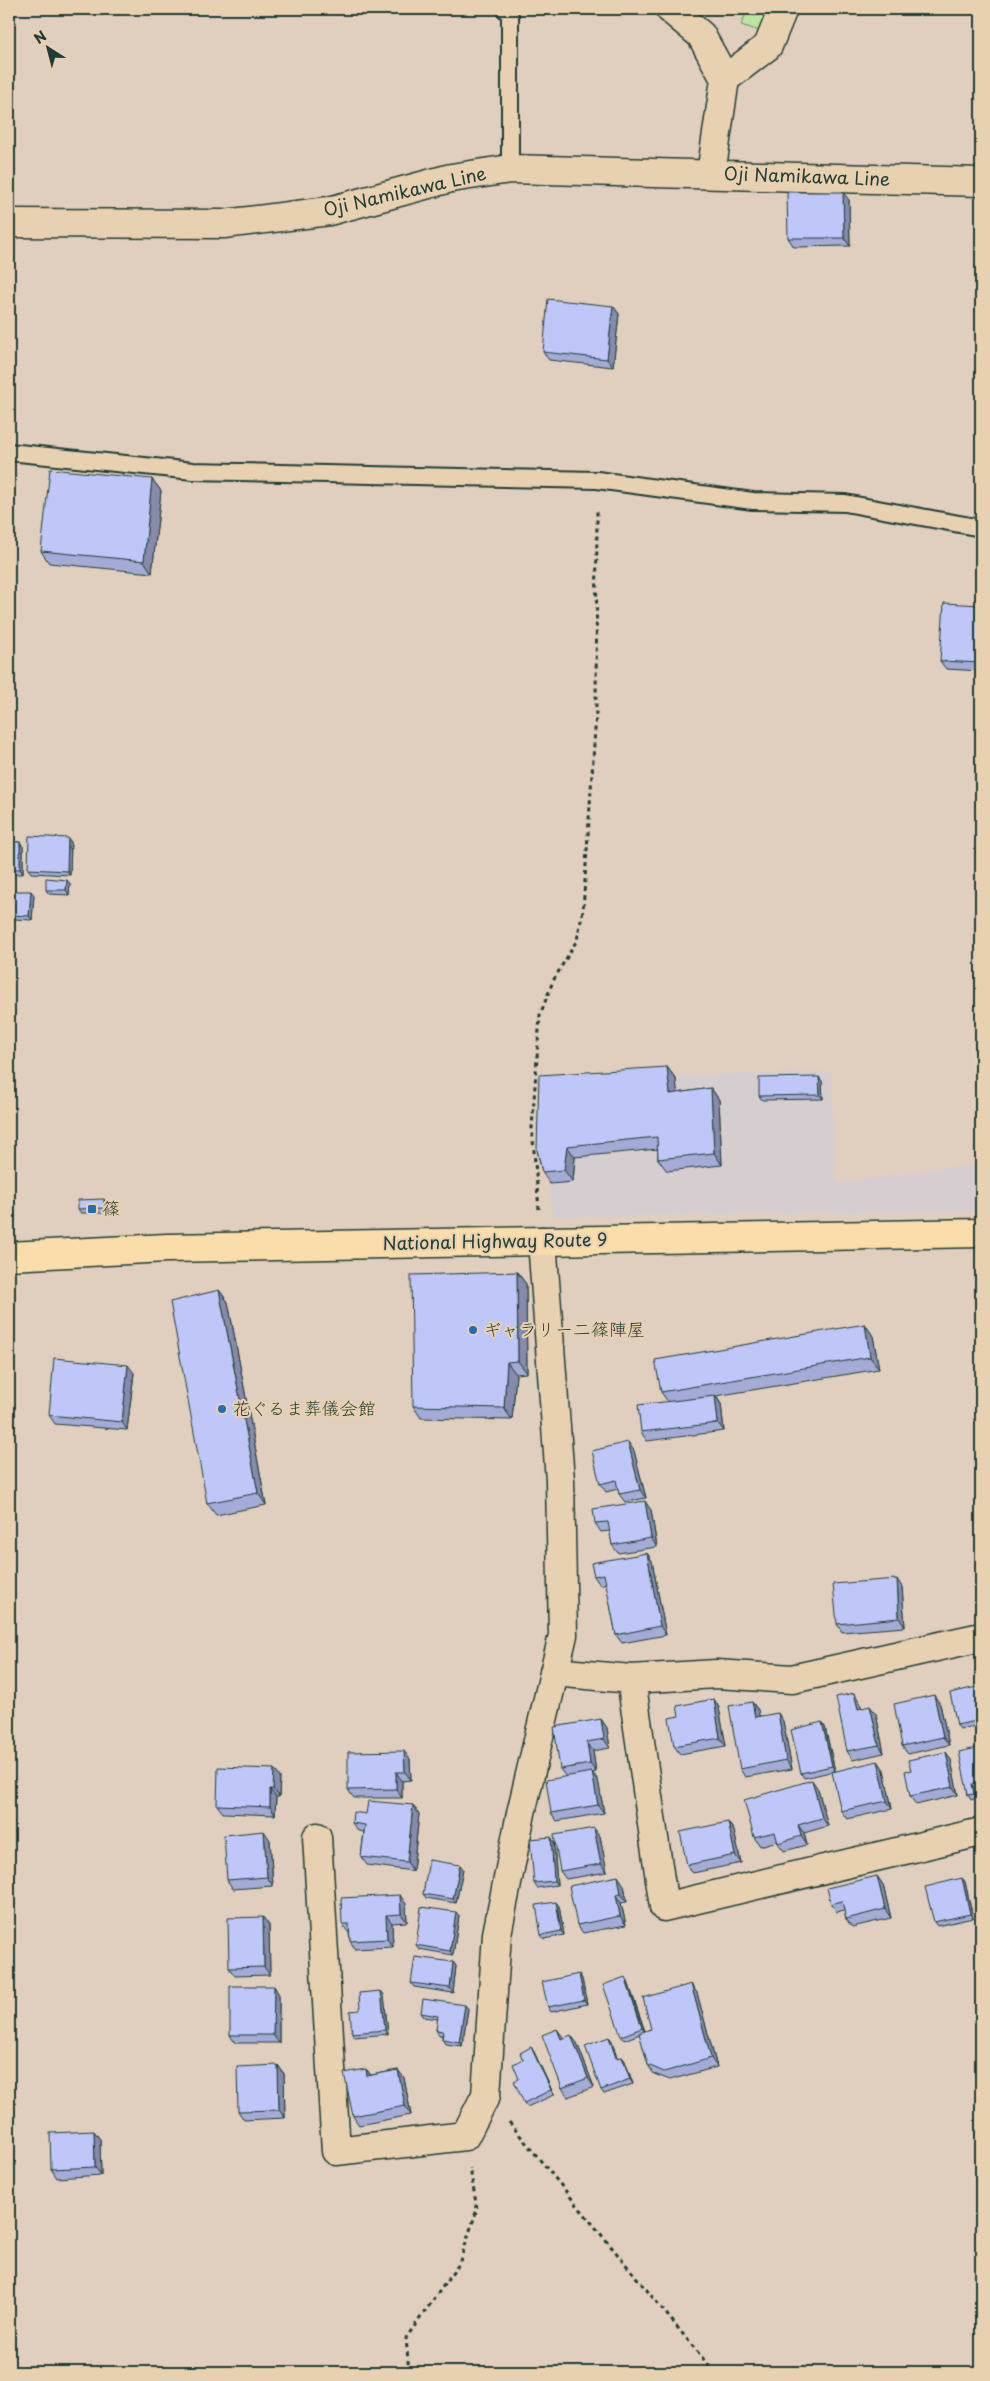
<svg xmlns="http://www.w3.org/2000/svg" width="990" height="2381" font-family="'Playpen Sans','Klee One',sans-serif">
<rect width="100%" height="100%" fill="#e0cfbf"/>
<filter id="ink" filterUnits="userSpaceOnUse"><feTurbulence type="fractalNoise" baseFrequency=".02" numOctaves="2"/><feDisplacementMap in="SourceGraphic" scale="10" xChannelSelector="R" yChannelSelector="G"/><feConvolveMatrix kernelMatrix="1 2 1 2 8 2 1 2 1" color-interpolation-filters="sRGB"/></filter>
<g filter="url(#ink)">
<!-- built -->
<path fill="#d6cdd0" d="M 831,1072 L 836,1183 L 981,1163 L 981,1210 L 554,1217 L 539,1138 L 541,1079 Z"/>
<!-- green -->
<path fill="#bde4a0" stroke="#6e906a" d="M 748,9 L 774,9 L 763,32 L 741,25 Z"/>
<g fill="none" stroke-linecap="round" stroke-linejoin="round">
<!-- service casing -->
<g stroke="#1f3d34" stroke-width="20">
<path id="service" d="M 505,9 L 510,15 L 510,169
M 9,452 L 193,471 L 597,480 L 753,501 L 845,503 L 981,528"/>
</g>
<!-- minor casing -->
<g stroke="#1f3d34" stroke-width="31">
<path id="minor" d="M 670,9 L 701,35 L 725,79 L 711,174
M 725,79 L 768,46 L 783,9
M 554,1672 L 631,1679 L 717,1674 L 792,1679 L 981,1637
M 631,1679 L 664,1907 L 981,1832
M 317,1837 L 336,2151 L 465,2136 L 486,2095 L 497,1934 L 521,1813 L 563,1635 L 560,1480 L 542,1241"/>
</g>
<!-- secondary casing -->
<g stroke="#1f3d34" stroke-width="31">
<path id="secondary" d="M 9,223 L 224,224 L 329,211 L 451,178 L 510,169 L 981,182"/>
</g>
<!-- trunk casing -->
<g stroke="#1f3d34" stroke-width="31">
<path id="trunk" d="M 9,1256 L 167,1248 L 981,1233"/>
</g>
<!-- path -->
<path stroke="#1f3d34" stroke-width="3" stroke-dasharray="4 4" stroke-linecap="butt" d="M 539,1209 L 532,1128 L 540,1015 L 553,981 L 577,940 L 583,910 L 596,714 L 597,508
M 509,2122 L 714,2372
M 409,2372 L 406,2338 L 459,2264 L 477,2209 L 470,2168"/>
<!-- service -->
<use href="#service" stroke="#e8d1b1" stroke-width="16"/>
<!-- minor -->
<use href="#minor" stroke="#e8d1b1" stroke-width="28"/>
<!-- secondary -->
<use href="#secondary" stroke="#e8d1b1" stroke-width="28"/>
<!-- trunk -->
<use href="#trunk" stroke="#faddab" stroke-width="28"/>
</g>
<!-- wall -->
<path fill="#a4abd6" stroke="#1f3d34" d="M 849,200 L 850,246 L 794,247 L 788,238 Z
M 613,306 L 619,314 L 613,367 L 549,360 L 543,352 Z
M 152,479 L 161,491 L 152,573 L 49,563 L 41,551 Z
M 981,605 L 981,671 L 946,669 L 940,661 Z
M 9,842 L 20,842 L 23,847 L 23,874 L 9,874 Z
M 71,842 L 70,875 L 31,873 L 28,869 Z
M 70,884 L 69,895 L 49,894 L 46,890 Z
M 34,895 L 32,920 L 14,919 L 11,915 Z
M 667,1067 L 676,1079 L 677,1093 L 711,1088 L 719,1100 L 722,1165 L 667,1171 L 658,1159 L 658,1149 L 575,1157 L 573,1182 L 550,1184 L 542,1172 L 537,1149 Z
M 822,1081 L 823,1099 L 762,1100 L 759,1096 Z
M 107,1203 L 107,1213 L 81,1213 L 78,1209 Z
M 517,1272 L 526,1284 L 527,1373 L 516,1374 L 512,1420 L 421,1418 L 413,1406 Z
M 219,1290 L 228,1302 L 266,1505 L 216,1515 L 207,1503 Z
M 865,1324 L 873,1336 L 879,1369 L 716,1396 L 721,1404 L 724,1431 L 647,1441 L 641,1432 L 668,1402 L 661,1392 Z
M 134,1373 L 127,1430 L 55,1424 L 49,1415 Z
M 628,1442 L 634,1451 L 646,1498 L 625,1502 L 619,1494 L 618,1489 L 606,1492 L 600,1484 Z
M 651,1510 L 657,1547 L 618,1553 L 612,1545 L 610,1531 L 601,1532 L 595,1523 Z
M 647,1553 L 652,1561 L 666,1635 L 622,1643 L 616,1635 L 606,1583 L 600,1585 L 594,1576 Z
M 902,1587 L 905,1627 L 842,1632 L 837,1624 Z
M 981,1686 L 981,1725 L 960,1729 L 957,1725 Z
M 714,1699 L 719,1708 L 726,1746 L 680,1754 L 674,1746 L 679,1716 Z
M 752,1702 L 758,1710 L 759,1716 L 783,1721 L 792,1769 L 745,1777 L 740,1769 Z
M 860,1702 L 861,1708 L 876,1714 L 884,1753 L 853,1760 L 847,1751 Z
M 940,1704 L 949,1745 L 908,1754 L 902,1746 Z
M 601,1719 L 607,1728 L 610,1748 L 593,1751 L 596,1772 L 593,1773 L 598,1780 L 604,1813 L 557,1821 L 551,1813 L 566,1777 L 560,1769 Z
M 825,1727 L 835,1771 L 804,1778 L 801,1773 Z
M 981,1747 L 981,1787 L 975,1788 L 977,1798 L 971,1800 L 968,1795 Z
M 946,1752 L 951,1760 L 958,1795 L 916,1805 L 910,1796 L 911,1770 Z
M 410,1759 L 411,1780 L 402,1781 L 402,1798 L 354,1798 L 348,1790 Z
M 878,1761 L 884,1770 L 892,1809 L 847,1819 L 841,1811 Z
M 280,1777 L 279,1797 L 276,1797 L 275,1815 L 223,1813 L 217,1805 Z
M 818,1789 L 828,1826 L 804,1833 L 807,1845 L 784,1851 L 778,1843 L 777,1841 L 760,1846 L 754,1837 Z
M 413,1805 L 419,1814 L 413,1871 L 367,1865 L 361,1857 L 364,1832 L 358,1831 L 352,1823 L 366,1814 Z
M 728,1822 L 734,1831 L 741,1863 L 693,1873 L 687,1865 Z
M 600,1836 L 607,1872 L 566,1879 L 560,1871 Z
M 270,1840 L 273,1886 L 233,1889 L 227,1880 Z
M 554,1842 L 557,1885 L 537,1888 L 534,1883 Z
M 460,1865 L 463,1869 L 456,1903 L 426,1898 L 423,1894 Z
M 877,1876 L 883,1885 L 891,1918 L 852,1927 L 846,1919 L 844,1910 L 837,1912 L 831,1904 Z
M 962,1878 L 965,1882 L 973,1918 L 937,1926 L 934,1922 Z
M 624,1885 L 627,1902 L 621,1903 L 626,1925 L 583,1933 L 577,1925 Z
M 406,1904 L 407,1922 L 392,1923 L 393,1947 L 355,1949 L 350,1941 L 349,1932 L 348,1932 L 342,1924 Z
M 559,1906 L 564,1935 L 544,1939 L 541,1935 Z
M 459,1916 L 453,1955 L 419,1949 L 416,1945 Z
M 269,1925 L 270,1975 L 235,1976 L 229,1968 Z
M 453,1962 L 456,1966 L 453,1993 L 414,1987 L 411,1983 Z
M 579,1974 L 582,1979 L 587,2004 L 551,2012 L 548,2007 Z
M 625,1977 L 628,1982 L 645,2031 L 651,2029 L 691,1984 L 697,1993 L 717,2067 L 670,2080 L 654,2074 L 648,2065 L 640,2034 L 624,2040 L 621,2036 Z
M 274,1986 L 279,1995 L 279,2043 L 235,2043 L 230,2035 Z
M 381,1991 L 384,1995 L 388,2034 L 355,2037 L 352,2033 L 360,2010 Z
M 465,2005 L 468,2009 L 462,2046 L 445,2044 L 442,2039 L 442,2035 L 439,2035 L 436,2030 L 438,2019 L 424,2017 L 421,2013 Z
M 9,2012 L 10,2012 L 13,2016 L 13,2036 L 9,2036 Z
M 609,2037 L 612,2041 L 617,2058 L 622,2057 L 625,2061 L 633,2084 L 604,2094 L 601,2090 Z
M 563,2038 L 577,2043 L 594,2087 L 568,2097 L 562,2088 Z
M 531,2047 L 534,2052 L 554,2095 L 527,2107 L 524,2103 L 519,2079 L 523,2060 Z
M 278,2065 L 284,2074 L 285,2118 L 244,2120 L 238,2111 Z
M 366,2069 L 371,2075 L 398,2070 L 404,2078 L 411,2115 L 359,2125 L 353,2116 Z
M 100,2139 L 101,2175 L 57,2178 L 51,2169 Z"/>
<!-- shaded-wall -->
<path fill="#868bae" stroke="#1f3d34" d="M 843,192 L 849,200 L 850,246 L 844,238 Z
M 613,306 L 619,314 L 613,367 L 607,359 Z
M 152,479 L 161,491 L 152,573 L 144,561 Z
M 68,838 L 71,842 L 70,875 L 67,871 Z
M 20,842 L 23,847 L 23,874 L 20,869 Z
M 67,880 L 70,884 L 69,895 L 66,890 Z
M 31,891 L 34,895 L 32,920 L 29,916 Z
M 667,1067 L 676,1079 L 679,1106 L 670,1094 Z
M 819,1077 L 822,1081 L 823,1099 L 820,1095 Z
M 711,1088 L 719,1100 L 722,1165 L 714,1153 Z
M 567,1146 L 575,1157 L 573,1182 L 564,1170 Z
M 104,1199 L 107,1203 L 107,1213 L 104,1208 Z
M 517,1272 L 526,1284 L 527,1373 L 518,1361 Z
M 219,1290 L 228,1302 L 266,1505 L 258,1493 Z
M 865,1324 L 873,1336 L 879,1369 L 870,1357 Z
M 507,1362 L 516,1374 L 512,1420 L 504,1408 Z
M 128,1365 L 134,1373 L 127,1430 L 122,1422 Z
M 715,1396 L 721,1404 L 724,1431 L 718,1423 Z
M 628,1442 L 634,1451 L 646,1498 L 640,1490 Z
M 645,1501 L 651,1510 L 657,1547 L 651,1538 Z
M 647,1553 L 652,1561 L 666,1635 L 660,1626 Z
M 897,1579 L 902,1587 L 905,1627 L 899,1618 Z
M 854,1693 L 860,1702 L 864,1717 L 858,1709 Z
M 934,1695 L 940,1704 L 949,1745 L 943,1737 Z
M 714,1699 L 719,1708 L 726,1746 L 720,1738 Z
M 752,1702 L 758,1710 L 761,1726 L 755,1717 Z
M 870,1706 L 876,1714 L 884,1753 L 879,1745 Z
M 778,1713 L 783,1721 L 792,1769 L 786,1760 Z
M 601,1719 L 607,1728 L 610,1748 L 604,1739 Z
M 822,1722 L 825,1727 L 835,1771 L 832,1766 Z
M 587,1742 L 593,1751 L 596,1772 L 590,1764 Z
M 404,1751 L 410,1759 L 411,1780 L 405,1772 Z
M 946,1752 L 951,1760 L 958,1795 L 953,1787 Z
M 878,1761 L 884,1770 L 892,1809 L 887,1801 Z
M 274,1769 L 280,1777 L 279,1797 L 273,1789 Z
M 396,1772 L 402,1781 L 402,1798 L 396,1789 Z
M 592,1772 L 598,1780 L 604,1813 L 598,1805 Z
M 812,1780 L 818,1789 L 828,1826 L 822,1818 Z
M 972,1784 L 975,1788 L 977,1798 L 974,1794 Z
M 270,1789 L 276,1797 L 275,1815 L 270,1807 Z
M 413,1805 L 419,1814 L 413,1871 L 407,1862 Z
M 728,1822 L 734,1831 L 741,1863 L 735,1855 Z
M 798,1825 L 804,1833 L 807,1845 L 801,1836 Z
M 594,1828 L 600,1836 L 607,1872 L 601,1864 Z
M 264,1831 L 270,1840 L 273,1886 L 267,1877 Z
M 551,1837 L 554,1842 L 557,1885 L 554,1881 Z
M 460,1865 L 463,1869 L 456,1903 L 453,1899 Z
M 618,1876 L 624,1885 L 627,1902 L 621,1894 Z
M 877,1876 L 883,1885 L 891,1918 L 885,1909 Z
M 962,1878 L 965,1882 L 973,1918 L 970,1914 Z
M 400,1895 L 406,1904 L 407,1922 L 401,1914 Z
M 616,1895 L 621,1903 L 626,1925 L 620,1916 Z
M 556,1902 L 559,1906 L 564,1935 L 561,1931 Z
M 456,1912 L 459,1916 L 453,1955 L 450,1951 Z
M 386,1915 L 392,1923 L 393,1947 L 387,1939 Z
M 263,1917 L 269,1925 L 270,1975 L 264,1967 Z
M 453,1962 L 456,1966 L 453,1993 L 450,1988 Z
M 579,1974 L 582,1979 L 587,2004 L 584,2000 Z
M 625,1977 L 628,1982 L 645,2032 L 642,2028 Z
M 691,1984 L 697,1993 L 717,2067 L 711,2058 Z
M 274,1986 L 279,1995 L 279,2043 L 273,2035 Z
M 381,1991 L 384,1995 L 388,2034 L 385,2030 Z
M 465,2005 L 468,2009 L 462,2046 L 459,2042 Z
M 10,2012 L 13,2016 L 13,2036 L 10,2032 Z
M 557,2029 L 563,2037 L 567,2047 L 561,2039 Z
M 571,2035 L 577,2043 L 594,2087 L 588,2078 Z
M 609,2037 L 612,2041 L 619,2063 L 616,2058 Z
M 531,2047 L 534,2052 L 554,2095 L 551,2090 Z
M 622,2057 L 625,2061 L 633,2084 L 630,2079 Z
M 278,2065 L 284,2074 L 285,2118 L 279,2110 Z
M 366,2069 L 372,2077 L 367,2076 Z
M 398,2070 L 404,2078 L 411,2115 L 405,2106 Z
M 94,2131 L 100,2139 L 101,2175 L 95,2167 Z"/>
<!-- building -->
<path fill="#bfc7f9" stroke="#1f3d34" d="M 787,192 L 843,192 L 844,238 L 788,238 Z
M 548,299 L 613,306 L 607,359 L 543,352 Z
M 50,469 L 152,479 L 144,561 L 41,551 Z
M 944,603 L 981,605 L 981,663 L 940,661 Z
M 29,836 L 68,838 L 67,871 L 28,869 Z
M 9,842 L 20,842 L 20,869 L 9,869 Z
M 46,878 L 67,880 L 66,890 L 46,890 Z
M 12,891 L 31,891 L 29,916 L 11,915 Z
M 667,1067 L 670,1094 L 711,1088 L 714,1153 L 658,1159 L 657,1137 L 567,1146 L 564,1170 L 542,1172 L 537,1149 L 539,1075 Z
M 819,1077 L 820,1095 L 759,1096 L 759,1078 Z
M 104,1199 L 104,1208 L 78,1209 L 78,1200 Z
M 517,1272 L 518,1361 L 507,1362 L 504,1408 L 413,1406 L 411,1275 Z
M 219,1290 L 258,1493 L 207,1503 L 170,1302 Z
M 865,1324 L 870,1357 L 661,1392 L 655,1360 Z
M 54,1358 L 128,1365 L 122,1422 L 49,1415 Z
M 715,1396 L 718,1423 L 641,1432 L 638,1405 Z
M 628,1442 L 640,1490 L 619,1494 L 616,1480 L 600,1484 L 592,1451 Z
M 645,1501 L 651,1538 L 612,1545 L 608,1522 L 595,1523 L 593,1509 Z
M 647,1553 L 660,1626 L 616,1635 L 604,1574 L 594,1576 L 591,1563 Z
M 897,1579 L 899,1618 L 837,1624 L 833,1584 Z
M 981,1686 L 981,1720 L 957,1725 L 950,1693 Z
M 854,1693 L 858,1709 L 870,1706 L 879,1745 L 847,1751 L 836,1697 Z
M 934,1695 L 943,1737 L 902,1746 L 894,1704 Z
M 714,1699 L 720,1738 L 674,1746 L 669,1718 L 679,1716 L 677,1706 Z
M 752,1702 L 755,1717 L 778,1713 L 786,1760 L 740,1769 L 729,1706 Z
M 601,1719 L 604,1739 L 587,1742 L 590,1764 L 560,1769 L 554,1727 Z
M 822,1722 L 832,1766 L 801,1773 L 791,1730 Z
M 981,1747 L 981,1782 L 972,1784 L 974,1794 L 968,1795 L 959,1752 Z
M 404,1751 L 405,1772 L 396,1772 L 396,1789 L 348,1790 L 348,1752 Z
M 946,1752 L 953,1787 L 910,1796 L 905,1771 L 911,1770 L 908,1760 Z
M 878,1761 L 887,1801 L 841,1811 L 832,1772 Z
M 218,1767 L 274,1769 L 273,1789 L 270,1789 L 270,1807 L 217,1805 Z
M 592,1772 L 598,1805 L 551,1813 L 546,1780 Z
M 812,1780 L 822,1818 L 798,1825 L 801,1836 L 778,1843 L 775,1832 L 754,1837 L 744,1800 Z
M 368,1801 L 413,1805 L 407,1862 L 361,1857 L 365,1825 L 352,1823 L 353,1812 L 366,1814 Z
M 728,1822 L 735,1855 L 687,1865 L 680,1832 Z
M 594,1828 L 601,1864 L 560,1871 L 554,1835 Z
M 264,1831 L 267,1877 L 227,1880 L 224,1835 Z
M 551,1837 L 554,1881 L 534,1883 L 530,1839 Z
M 429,1860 L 460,1865 L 453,1899 L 423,1894 Z
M 618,1876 L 621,1894 L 616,1895 L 620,1916 L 577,1925 L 569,1886 Z
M 877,1876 L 885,1909 L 846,1919 L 842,1901 L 831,1904 L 827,1888 Z
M 962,1878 L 970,1914 L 934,1922 L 925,1887 Z
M 400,1895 L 401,1914 L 386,1915 L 387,1939 L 350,1941 L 349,1924 L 342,1924 L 341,1898 Z
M 556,1902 L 561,1931 L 541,1935 L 536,1905 Z
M 421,1907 L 456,1912 L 450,1951 L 416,1945 Z
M 263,1917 L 264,1967 L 229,1968 L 228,1918 Z
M 415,1957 L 453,1962 L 450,1988 L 411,1983 Z
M 579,1974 L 584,2000 L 548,2007 L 542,1982 Z
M 625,1977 L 642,2028 L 621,2036 L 603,1985 Z
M 691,1984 L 711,2058 L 664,2072 L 648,2065 L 639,2033 L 651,2029 L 643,1998 Z
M 230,1986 L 274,1986 L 273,2035 L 230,2035 Z
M 381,1991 L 385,2030 L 352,2033 L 350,2011 L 360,2010 L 359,1993 Z
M 423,1999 L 465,2005 L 459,2042 L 442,2039 L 443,2031 L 436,2030 L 438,2016 L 421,2013 Z
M 9,2012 L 10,2012 L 10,2032 L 9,2032 Z
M 557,2029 L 561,2039 L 571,2035 L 588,2078 L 562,2088 L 542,2035 Z
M 609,2037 L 616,2058 L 622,2057 L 630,2079 L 601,2090 L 585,2046 Z
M 531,2047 L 551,2090 L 524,2103 L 514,2081 L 519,2079 L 513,2064 L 523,2060 L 520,2053 Z
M 278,2065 L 279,2110 L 238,2111 L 237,2067 Z
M 366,2069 L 367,2076 L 398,2070 L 405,2106 L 353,2116 L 344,2073 Z
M 94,2131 L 95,2167 L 51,2169 L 50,2133 Z"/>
</g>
<!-- markers -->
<g fill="#1f6fb2" stroke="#e8d1b1" stroke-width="2">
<rect x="87" y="1204" width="10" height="10" rx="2.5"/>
<circle cx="473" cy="1330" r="5"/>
<circle cx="222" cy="1409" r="5"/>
</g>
<g text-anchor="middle" stroke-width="4" stroke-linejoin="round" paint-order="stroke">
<!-- street labels -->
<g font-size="18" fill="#1f3d34" stroke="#e8d1b1">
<text transform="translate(807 177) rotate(2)" y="6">Oji Namikawa Line</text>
<text transform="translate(405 192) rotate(-13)" y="6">Oji Namikawa Line</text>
<text transform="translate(495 1242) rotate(-1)" y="6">National Highway Route 9</text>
</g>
<!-- poi labels -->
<g font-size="18" fill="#1f3d34" stroke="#e8d1b1" text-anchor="start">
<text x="102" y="1215">篠</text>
<text x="483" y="1336">ギャラリー二篠陣屋</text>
<text x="232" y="1415">花ぐるま葬儀会館</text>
</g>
</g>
<!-- margin -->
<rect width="990" height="2381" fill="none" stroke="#e8d1b1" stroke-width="30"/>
<rect x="15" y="15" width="960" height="2351" fill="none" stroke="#1f3d34" stroke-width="2" filter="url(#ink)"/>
<!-- north arrow -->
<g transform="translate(48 48) rotate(324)" stroke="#e8d1b1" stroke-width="4" paint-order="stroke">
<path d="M0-4L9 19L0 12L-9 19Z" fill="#1f3d34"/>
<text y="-8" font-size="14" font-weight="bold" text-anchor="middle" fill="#1f3d34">N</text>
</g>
</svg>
